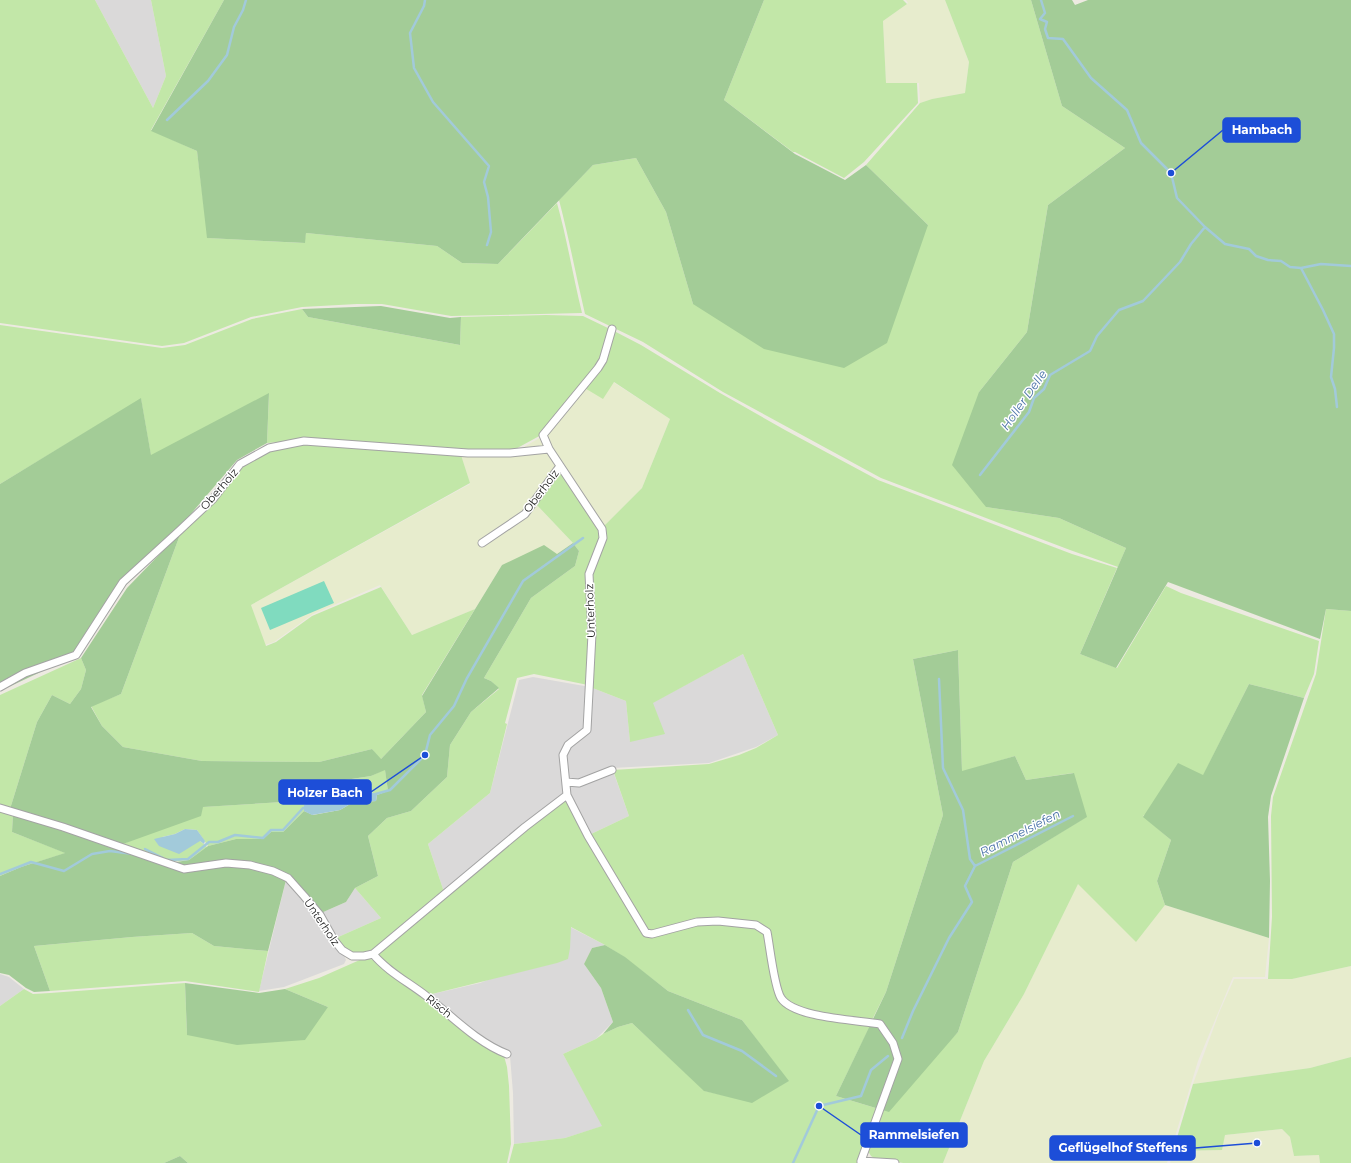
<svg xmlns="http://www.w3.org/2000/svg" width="1351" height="1163" font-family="Montserrat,sans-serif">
<rect width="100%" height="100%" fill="#edeae1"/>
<!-- residential -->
<path fill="#dad9d9" d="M 95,0 L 151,0 L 166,76 L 153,108 Z
M 743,654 L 778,735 L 756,747 L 709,763 L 612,768 L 629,816 L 589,835 L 444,892 L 428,844 L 490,793 L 519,680 L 533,677 L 590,687 L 626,701 L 630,742 L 652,703 Z
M 286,880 L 321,913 L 346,902 L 355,888 L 381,918 L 336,938 L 346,960 L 344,964 L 284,987 L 259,991 Z
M 570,927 L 605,945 L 592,948 L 584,964 L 601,988 L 613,1022 L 596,1039 L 563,1054 L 603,1126 L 565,1138 L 514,1144 L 513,1093 L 510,1056 L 504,1050 L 484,1039 L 428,995 L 480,983 L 570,948 Z
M 0,974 L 9,977 L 24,989 L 0,1006 Z"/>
<!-- farmland -->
<path fill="#e7eccd" d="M 906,0 L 945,0 L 969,62 L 965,93 L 932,99 L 920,103 L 919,83 L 886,84 L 883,21 L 908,3 Z
M 613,382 L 670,419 L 642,488 L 603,527 L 561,466 L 545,434 L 583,387 Z
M 543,436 L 558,466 L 532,500 L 573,543 L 557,554 L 502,565 L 475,609 L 412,635 L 380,585 L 313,614 L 274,642 L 265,645 L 251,605 L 470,484 L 461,455 L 510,455 Z
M 1078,883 L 1136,941 L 1165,905 L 1269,938 L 1265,977 L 1233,977 L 1198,1061 L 1167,1163 L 943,1163 L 984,1061 L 1024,994 Z
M 1351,966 L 1351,1057 L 1310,1068 L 1193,1084 L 1219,1013 L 1234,979 L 1292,979 Z
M 1282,1129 L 1290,1137 L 1294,1156 L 1319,1155 L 1320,1163 L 1170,1163 L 1173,1151 L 1221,1150 L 1225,1135 Z"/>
<!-- grass -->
<path fill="#c2e7a8" d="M 0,0 L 95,0 L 153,108 L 166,76 L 151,0 L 224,0 L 151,130 L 197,151 L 208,238 L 304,243 L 306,233 L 437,246 L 462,263 L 498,264 L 557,203 C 567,239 573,276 582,313 L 451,316 L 382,304 L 357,304 L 302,307 L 251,317 L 184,343 L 162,346 L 0,323 Z
M 764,0 L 903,0 L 907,4 L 883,21 L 886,83 L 917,83 L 918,103 L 864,162 L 844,178 L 795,152 L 793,152 L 724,100 Z
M 945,0 L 1031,0 L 1062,106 L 1125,148 L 1048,205 L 1027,332 L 979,392 L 986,507 L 1059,518 L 1126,548 L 1118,567 L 1070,550 L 881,478 L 723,392 L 643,342 L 585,314 C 576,276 569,238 559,200 L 593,165 L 636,158 L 666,212 L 693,304 L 928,225 L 866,165 L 920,103 L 932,99 L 965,93 L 969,62 Z
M 302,309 L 308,317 L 460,345 L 461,317 L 546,315 L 583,316 L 610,329 L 601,360 L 543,434 L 510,452 L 303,440 L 267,443 L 269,394 L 151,456 L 141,399 L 0,484 L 0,325 L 162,348 L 185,345 L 252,319 Z
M 614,331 L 641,345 L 720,393 L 785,430 L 878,480 L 1072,554 L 1117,568 L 1080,654 L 1117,668 L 1166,586 L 1181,593 L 1319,641 L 1314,674 L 1304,698 L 1249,684 L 1203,776 L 1143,816 L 1171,840 L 1157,881 L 1165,905 L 1136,942 L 1078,884 L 1024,994 L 984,1061 L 943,1163 L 903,1163 L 874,1158 L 871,1156 L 868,1151 L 882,1110 L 958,1032 L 1013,862 L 1086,817 L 1073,773 L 1026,780 L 1015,756 L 962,772 L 958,650 L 913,659 L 943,815 L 886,992 L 871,1022 L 823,1016 L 788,1004 L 782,997 L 768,932 L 757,924 L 719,920 L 646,932 L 589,835 L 629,816 L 613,770 L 709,764 L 739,755 L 756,748 L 778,735 L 743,654 L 653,703 L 665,734 L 630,742 L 626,701 L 590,687 L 590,574 L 603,527 L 642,488 L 670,419 L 614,382 L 603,399 L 583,387 L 599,370 Z
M 304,442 L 461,455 L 470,483 L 251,605 L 266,646 L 276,642 L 312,616 L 381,587 L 412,635 L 475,609 L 422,695 L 426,712 L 380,760 L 372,749 L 319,762 L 202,761 L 123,747 L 102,726 L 91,706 L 121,694 L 181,532 L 240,464 L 268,447 Z
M 560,468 L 601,529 L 602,538 L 588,574 L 591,634 L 588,685 L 534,674 L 517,678 L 505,723 L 507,724 L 490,793 L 428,844 L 444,892 L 372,950 C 353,958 347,951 336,938 L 381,918 L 355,888 L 378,876 L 368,836 L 387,818 L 411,811 L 447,777 L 450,745 L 471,712 L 499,689 L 491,681 L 484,678 L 531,598 L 575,566 L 579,551 L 573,543 L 535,503 Z
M 1326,609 L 1351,611 L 1351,966 L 1292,979 L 1268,979 L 1272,917 L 1271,816 L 1273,797 L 1316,674 Z
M 81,658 L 86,670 L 81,689 L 70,704 L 52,695 L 37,722 L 10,809 L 0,806 L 0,695 Z
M 385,769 L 388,791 L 377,795 L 369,791 L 350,789 L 334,795 L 313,800 L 304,805 L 304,811 L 283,832 L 271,832 L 263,839 L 236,839 L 208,846 L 197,830 L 185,829 L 175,834 L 162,837 L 200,841 L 207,847 L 189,860 L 169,862 L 123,844 L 202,807 L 299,801 L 319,784 L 371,776 Z
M 567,796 L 644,933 L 697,923 L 755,926 L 766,933 L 775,984 L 786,1006 L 871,1024 L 836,1096 L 879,1109 L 857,1163 L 509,1163 L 514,1144 L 565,1138 L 602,1126 L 563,1054 L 596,1039 L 603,1034 L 618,1027 L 632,1023 L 705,1091 L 752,1102 L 788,1081 L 742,1020 L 668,991 L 624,957 L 605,945 L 571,927 L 570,948 L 568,959 L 557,963 L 428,995 L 382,961 L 379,957 L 379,952 Z
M 0,810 L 13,814 L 12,832 L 66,853 L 21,867 L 0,876 Z
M 192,933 L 214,946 L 268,951 L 259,992 L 185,981 L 50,991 L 34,946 L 132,937 Z
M 362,959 L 369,959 L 374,960 L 504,1056 L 507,1067 L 509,1086 L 511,1144 L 507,1163 L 188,1163 L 180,1156 L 164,1163 L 0,1163 L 0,1006 L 24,989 L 33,994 L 50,993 L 185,983 L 187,1035 L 328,1007 L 285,989 L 319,978 Z
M 1351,1057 L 1351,1163 L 1320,1163 L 1319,1155 L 1294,1156 L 1290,1137 L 1282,1129 L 1225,1135 L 1222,1150 L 1173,1151 L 1193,1084 L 1310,1068 Z"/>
<!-- forest -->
<path fill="#a3cc97" d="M 224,0 L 764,0 L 724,100 L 795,154 L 845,180 L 866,165 L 928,225 L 887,343 L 844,368 L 764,349 L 693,304 L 666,212 L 636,158 L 593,165 L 498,264 L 462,263 L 437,246 L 306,233 L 305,243 L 207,238 L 197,151 L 151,131 Z
M 1031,0 L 1072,0 L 1075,5 L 1088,0 L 1351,0 L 1351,611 L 1326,609 L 1320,639 L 1168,582 L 1116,668 L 1080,654 L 1126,548 L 1059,518 L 986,507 L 952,465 L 979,392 L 1027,332 L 1048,205 L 1125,148 L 1062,106 Z
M 381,306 L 450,318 L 461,317 L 460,345 L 308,317 L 302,309 Z
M 269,393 L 267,443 L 237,460 L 178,529 L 125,586 L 77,655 L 0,691 L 0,484 L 141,398 L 151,455 Z
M 181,532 L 121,694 L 91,707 L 102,726 L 123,747 L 202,761 L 319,762 L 372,749 L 381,759 L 426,712 L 422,696 L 502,565 L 544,545 L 557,554 L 573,543 L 579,551 L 575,566 L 531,598 L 484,678 L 491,681 L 499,688 L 471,712 L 450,745 L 447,777 L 411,811 L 387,818 L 368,836 L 378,876 L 355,888 L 346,902 L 321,913 L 298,884 L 250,864 L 184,868 L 170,863 L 189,860 L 208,846 L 236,839 L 263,839 L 271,832 L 283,832 L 304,811 L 313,815 L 340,810 L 352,803 L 376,801 L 377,795 L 388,791 L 385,770 L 371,776 L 319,784 L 299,801 L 203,807 L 201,816 L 123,844 L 10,809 L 37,722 L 52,695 L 70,704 L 81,689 L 86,670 L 81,658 L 127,588 Z
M 958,650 L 962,771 L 1015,756 L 1026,780 L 1074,773 L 1087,817 L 1013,862 L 958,1032 L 889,1112 L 836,1096 L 886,992 L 943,815 L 913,659 Z
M 1249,684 L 1304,698 L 1271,796 L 1268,817 L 1270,881 L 1269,938 L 1165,905 L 1157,881 L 1171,840 L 1143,817 L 1178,763 L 1203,775 Z
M 13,814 L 183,870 L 226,864 L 273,872 L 286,880 L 268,951 L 214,946 L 192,933 L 132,937 L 34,946 L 50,991 L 34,992 L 26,988 L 9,975 L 0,973 L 0,876 L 21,867 L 65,853 L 12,832 Z
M 605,945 L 625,957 L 668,991 L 742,1020 L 789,1081 L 752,1103 L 704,1091 L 632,1023 L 618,1027 L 603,1034 L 613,1022 L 601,988 L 584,964 L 592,948 Z
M 185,983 L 259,993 L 285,989 L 328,1007 L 305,1040 L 237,1045 L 187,1035 Z
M 180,1156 L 188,1163 L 164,1163 Z"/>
<!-- pitch -->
<path fill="#80dbbf" d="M 324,581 L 334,603 L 270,630 L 261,608 Z"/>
<!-- water -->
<path fill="#a2cada" d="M 350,789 L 369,791 L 377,795 L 376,801 L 352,803 L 340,810 L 312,815 L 304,811 L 304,805 L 313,800 L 334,795 Z
M 185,829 L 197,830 L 205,841 L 204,844 L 200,841 L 179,854 L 159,846 L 154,839 L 175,834 Z"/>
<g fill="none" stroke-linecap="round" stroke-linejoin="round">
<!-- stream -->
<path stroke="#a2cada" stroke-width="2.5" d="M 425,0 L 424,6 L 410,33 L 414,68 L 433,102 L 489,166 L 484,182 L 488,197 L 491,232 L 487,245
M 1041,0 L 1045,13 L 1040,19 L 1047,22 L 1045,29 L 1048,38 L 1063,39 L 1091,78 L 1127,110 L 1141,143 L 1171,173 L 1177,198 L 1205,227 L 1225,244 L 1249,249 L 1256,256 L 1268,260 L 1281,261 L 1290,267 L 1301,268 L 1321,264 L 1351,266
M 167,120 L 208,81 L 227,55 L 234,27 L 243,10 L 246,0
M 1301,268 L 1323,310 L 1334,334 L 1334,348 L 1331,377 L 1335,389 L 1337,407
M 980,475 L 1029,412 L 1034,398 L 1044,389 L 1050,375 L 1090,351 L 1097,336 L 1119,310 L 1143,301 L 1180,262 L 1191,244 L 1205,227
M 939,679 L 943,768 L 963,810 L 970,859 L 975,866
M 372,795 L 390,790 L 425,755 L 430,735 L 454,706 L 467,678 L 523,581 L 583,538
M 145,849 L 163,858
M 167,860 L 188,859 L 209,842 L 218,842 L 235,835 L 263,838 L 271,830 L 283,830 L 303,808 L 306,808
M 0,874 L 31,862 L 64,871 L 92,854 L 110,851 L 133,854
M 688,1010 L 703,1035 L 742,1051 L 776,1076
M 902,1038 L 913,1011 L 949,938 L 972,902 L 965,886 L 975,866 L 1073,816
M 793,1163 L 819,1106 L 861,1096 L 871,1070 L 888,1056"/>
<!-- street casing -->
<g stroke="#a3a3a3" stroke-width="9">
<path id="street" d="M 482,543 L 525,514 L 560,466
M 0,687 L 25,673 L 76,655 L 123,582 L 180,530 L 213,499 L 240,464 L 269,448 L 304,441 L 468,453 L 510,453 L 549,449
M 566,782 L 579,783 L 612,770
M 567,795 L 588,836 L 646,933 L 652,934 L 697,922 L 718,921 L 756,925 L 767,932 C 770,947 774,987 781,998 C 794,1018 857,1020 880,1024 L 893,1043 L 898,1059 L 861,1161
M 0,808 L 63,827 L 184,869 L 226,863 L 250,865 L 273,871 L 288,878 L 304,896 L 320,915 L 334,940 L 342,950 L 352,956 L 364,956 L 373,954 L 525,827 L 567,795 L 563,755 L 568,745 L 587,730 L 592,634 L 589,574 L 603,538 L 602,529 L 549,449 L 543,435 L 598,368 L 603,360 L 612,329
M 373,954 C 387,971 408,982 425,995 C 451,1015 476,1042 507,1054
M 861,1163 L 861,1161 L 895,1163"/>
</g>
<!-- street -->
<use href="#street" stroke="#fff" stroke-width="7"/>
</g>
<g text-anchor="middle" stroke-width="3" stroke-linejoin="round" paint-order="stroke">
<!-- street labels -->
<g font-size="11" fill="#1c1c1c" stroke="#fff">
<text transform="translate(219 489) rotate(-49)" y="4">Oberholz</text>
<text transform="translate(541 491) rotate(-53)" y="4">Oberholz</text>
<text transform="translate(590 611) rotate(-92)" y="4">Unterholz</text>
<text transform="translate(322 922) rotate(56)" y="4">Unterholz</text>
<text transform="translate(439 1006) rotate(39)" y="4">Risch</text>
</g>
<!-- water labels -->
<g font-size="12" font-style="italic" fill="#4b73a8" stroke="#fff">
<text transform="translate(1024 400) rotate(-55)" y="4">Holler Delle</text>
<text transform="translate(1020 833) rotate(-27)" y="4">Rammelsiefen</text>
</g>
</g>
<!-- callouts -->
<path fill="none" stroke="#1d4ed8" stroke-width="1.5" d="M1171 173L1223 130M425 755L371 792M819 1106L861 1135M1257 1143L1195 1148"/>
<g fill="#1d4ed8" stroke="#fff" stroke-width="1.5">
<circle cx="1171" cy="173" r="4"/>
<circle cx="425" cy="755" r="4"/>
<circle cx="819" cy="1106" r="4"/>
<circle cx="1257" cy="1143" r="4"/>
</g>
<g fill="#1d4ed8" stroke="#1d4ed8" stroke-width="1.5">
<rect x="1223" y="118" width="77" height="24" rx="4"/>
<rect x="279" y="780" width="92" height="24" rx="4"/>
<rect x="861" y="1123" width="106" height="24" rx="4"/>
<rect x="1050" y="1136" width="145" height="24" rx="4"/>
</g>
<g font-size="12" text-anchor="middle" font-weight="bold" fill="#fff">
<text x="1262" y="134">Hambach</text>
<text x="325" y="797">Holzer Bach</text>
<text x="914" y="1139">Rammelsiefen</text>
<text x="1123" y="1152">Geflügelhof Steffens</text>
</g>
</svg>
